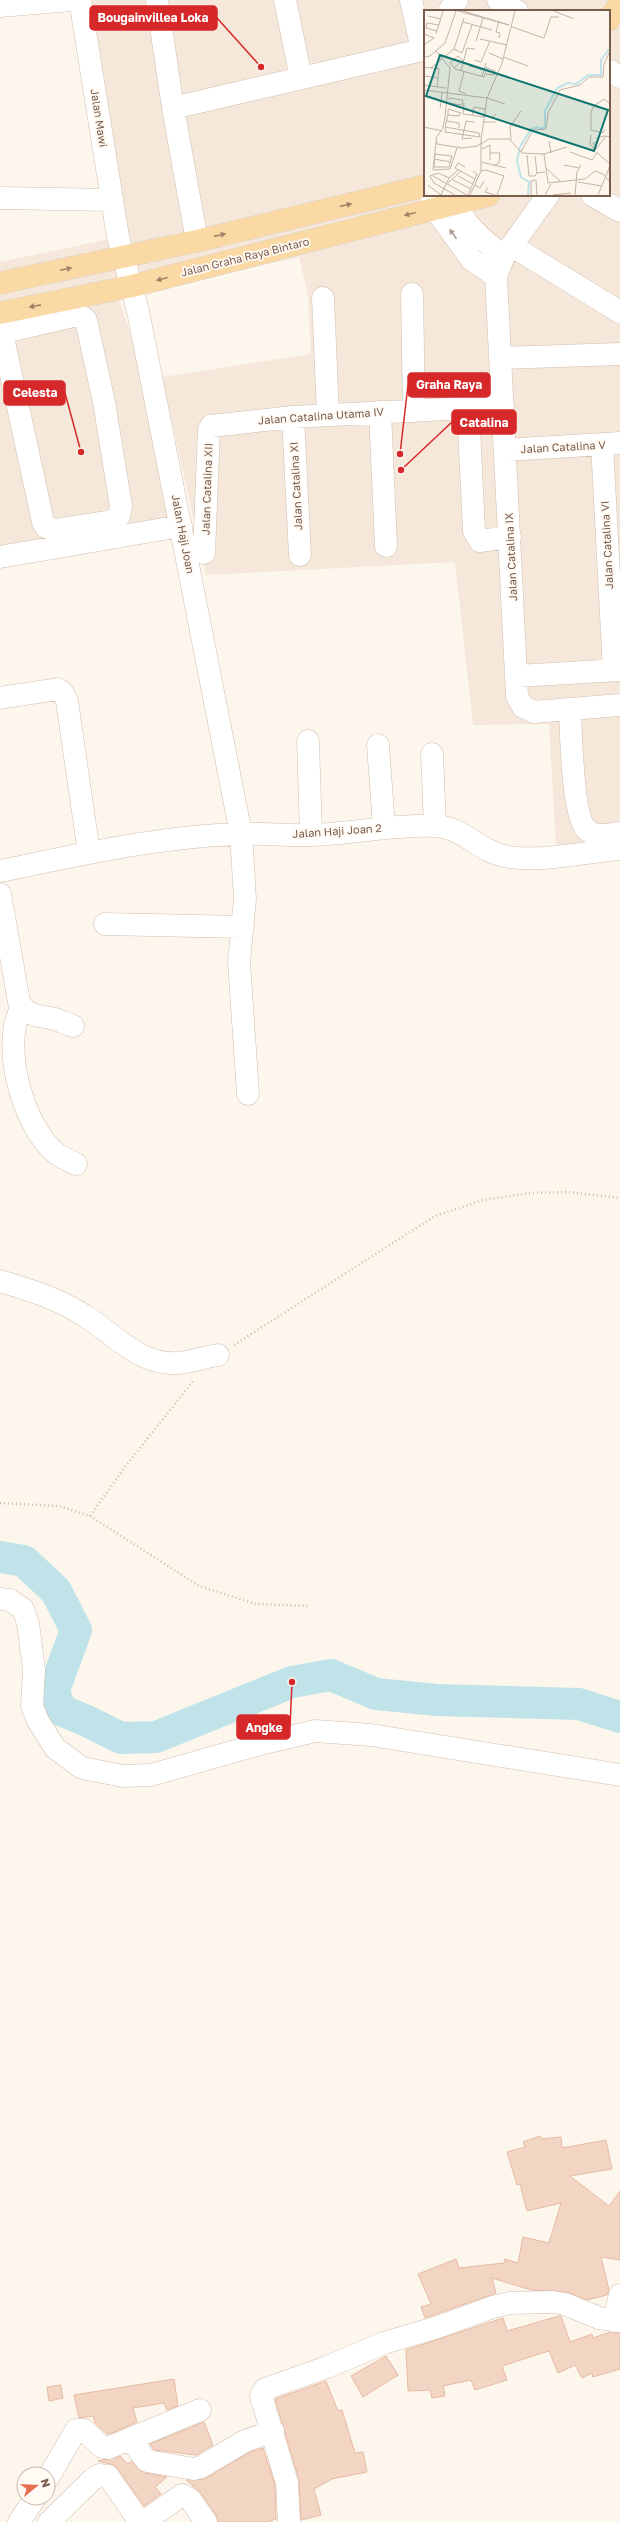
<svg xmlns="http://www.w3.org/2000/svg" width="620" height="2522" font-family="'Golos Text',sans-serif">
<rect width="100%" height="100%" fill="#fdf6ec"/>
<!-- residential -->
<path fill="#f5e8da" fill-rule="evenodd" d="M 87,0 L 620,0 L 620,839 L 556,847 L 549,724 L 473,725 L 455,562 L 206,575 L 162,377 L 311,354 L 308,296 L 299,257 L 118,298 L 145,374 L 179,530 L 0,556 L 0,262 L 124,236 ZM 425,11 L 609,11 L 609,195 L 425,195 Z"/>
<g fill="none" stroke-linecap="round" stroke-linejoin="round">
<!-- river -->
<path stroke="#bfe3e8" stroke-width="32" d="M 0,1557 L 24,1561 L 56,1591 L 76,1630 L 54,1690 L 60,1710 L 85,1720 L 121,1738 L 156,1737 L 292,1682 L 331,1675 L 376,1694 L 437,1700 L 579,1704 L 620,1717"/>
</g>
<!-- building -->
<path fill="#f3d5c3" stroke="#e6bba3" d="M 540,2136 L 541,2139 L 561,2137 L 562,2148 L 606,2140 L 612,2169 L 570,2176 L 609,2206 L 620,2191 L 620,2260 L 601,2257 L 609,2290 L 607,2295 L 587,2300 L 567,2292 L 531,2290 L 492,2278 L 496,2293 L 425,2318 L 421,2307 L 431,2304 L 418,2274 L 456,2259 L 459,2268 L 504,2263 L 505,2259 L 518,2263 L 523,2237 L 549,2243 L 561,2203 L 527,2211 L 520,2184 L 517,2185 L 507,2152 L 525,2147 L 523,2142 Z
M 559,2316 L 561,2316 L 570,2342 L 592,2334 L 593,2338 L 610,2332 L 620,2333 L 620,2369 L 593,2377 L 592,2373 L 582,2378 L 575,2365 L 558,2373 L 549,2351 L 502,2366 L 507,2380 L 475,2390 L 471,2380 L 443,2386 L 445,2396 L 432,2398 L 430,2390 L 408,2391 L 406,2350 L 503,2318 L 507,2331 Z
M 386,2356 L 398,2375 L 363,2397 L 351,2376 Z
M 174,2379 L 178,2406 L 167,2410 L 164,2403 L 133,2408 L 137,2422 L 112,2433 L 107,2434 L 95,2423 L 93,2416 L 79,2418 L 74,2395 Z
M 326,2381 L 338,2411 L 342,2410 L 355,2453 L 363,2452 L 367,2472 L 332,2479 L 314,2489 L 321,2515 L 301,2520 L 299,2480 L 275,2399 Z
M 61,2385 L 63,2398 L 49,2401 L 47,2387 Z
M 204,2422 L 213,2445 L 196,2455 L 154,2450 L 150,2444 Z
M 263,2448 L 275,2485 L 276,2519 L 267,2522 L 218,2522 L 216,2515 L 200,2492 L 186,2480 L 205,2479 L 250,2452 Z
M 120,2456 L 128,2464 L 131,2461 L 144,2473 L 167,2477 L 155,2487 L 161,2494 L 144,2506 L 118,2469 L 114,2465 L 98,2461 Z"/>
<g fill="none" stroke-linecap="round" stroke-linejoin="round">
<!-- minor casing -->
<g stroke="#d1beb0" stroke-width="23">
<path id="minor" d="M 80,0 L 118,237 L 138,311 L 241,834 L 245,899 L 239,962 L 248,1094
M 157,0 L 173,108 L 197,241
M 285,0 L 301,78
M 411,0 L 422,50
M 498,0 L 517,11
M 0,6 L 71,0
M 449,11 L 457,0
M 610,71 L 620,77
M 173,108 L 422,50 L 425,45
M 431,195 L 434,208 L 472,260 L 496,276
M 452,195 C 458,219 485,243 504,256
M 548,195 L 504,256 L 496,276 L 517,696 L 523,707 L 534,712 L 620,705
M 592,195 L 620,211
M 0,198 L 112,200
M 512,246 L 620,312
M 412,294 L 414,411
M 323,298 L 328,415
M 0,333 L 73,316 L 81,316 L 86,320 L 104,402 L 121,506 L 119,516 L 112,521 L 54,530 L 46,527 L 43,522 L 2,333
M 501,358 L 620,354
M 468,408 L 474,531 L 480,541 L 510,537
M 380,412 L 386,546
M 293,417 L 300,555
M 602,444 L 614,670
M 506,450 L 620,443
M 204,553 L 209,430 L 211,426 L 293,417 L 503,406
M 0,557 L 181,526
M 517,676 L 620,670
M 0,698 L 58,689 L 63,693 L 67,701 L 89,853
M 570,709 C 571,731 572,817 587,830 C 596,838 609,834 620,833
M 308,741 L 311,835
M 378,745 L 384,827
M 432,754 L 435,826
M 0,871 C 79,855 161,836 242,834 C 265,833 288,836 311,835 C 353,834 393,824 435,826 C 464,827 478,852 509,857 C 542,862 586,852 620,849
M 0,894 L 19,1002 C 28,1018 39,1015 55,1019 C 61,1021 67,1024 73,1026
M 105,924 L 243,927
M 22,1007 C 0,1044 23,1128 57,1154 C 63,1158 70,1161 76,1164
M 0,1281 C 29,1290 60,1299 85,1316 C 115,1334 139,1366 179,1363 C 191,1362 205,1357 218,1355
M 0,1599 L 10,1600 L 23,1609 L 28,1623 L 34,1670 L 32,1706 L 38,1721 L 55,1748 L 82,1768 L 123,1776 L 151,1775 L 260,1744 L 315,1731 L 371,1735 L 620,1775
M 614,2321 L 620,2295
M 130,2439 L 147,2461 L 194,2469 L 201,2467 L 245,2441 L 273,2431
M 48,2478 L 76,2430 L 84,2430 L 102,2447 L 108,2448 L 200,2410
M 19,2522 L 35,2498
M 49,2522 L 93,2479 L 99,2475 L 108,2476 L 140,2522
M 143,2522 L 182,2495 L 190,2499 L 206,2522
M 289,2522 L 287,2483 L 261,2396 L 265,2389 L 327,2367 L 384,2343 L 438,2327 L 493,2307 L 510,2303 L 553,2302 L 565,2304 L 599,2318 L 620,2321"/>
</g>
<!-- major casing -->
<g stroke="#dad1cd" stroke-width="23">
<path id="major" d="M 609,20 L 620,3
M 0,283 L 197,241 L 425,186
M 0,313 L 132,286 L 489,195"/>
</g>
<!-- path -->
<path stroke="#d9b8a5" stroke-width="2.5" stroke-dasharray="1 3" stroke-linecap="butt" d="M 234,1345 L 435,1216 L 483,1200 L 530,1193 L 568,1192 L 620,1198
M 0,1503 L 59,1506 L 90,1516 L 125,1467 L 193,1381
M 90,1516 L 199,1586 L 256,1604 L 308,1606"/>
<!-- minor -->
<use href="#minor" stroke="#fff" stroke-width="22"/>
<!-- major -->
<use href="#major" stroke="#fbd9a5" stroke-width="22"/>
</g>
<!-- one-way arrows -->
<defs><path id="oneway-solid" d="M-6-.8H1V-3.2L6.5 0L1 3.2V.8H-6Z"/></defs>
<g fill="#a18267">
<use href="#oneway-solid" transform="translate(346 205) rotate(-13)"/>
<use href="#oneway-solid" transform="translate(410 214) rotate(166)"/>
<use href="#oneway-solid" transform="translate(220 235) rotate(-13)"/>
<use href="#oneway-solid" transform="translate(66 269) rotate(-12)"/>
<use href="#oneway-solid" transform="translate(162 279) rotate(166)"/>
<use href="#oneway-solid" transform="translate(35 306) rotate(169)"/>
</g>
<use fill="#af9d94" href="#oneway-solid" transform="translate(453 234) rotate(-126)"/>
<g text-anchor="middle" stroke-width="3.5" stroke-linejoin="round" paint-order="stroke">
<!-- street labels -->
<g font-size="11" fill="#7a5c4d" stroke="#fffaf3">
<text transform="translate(99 118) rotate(81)" y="4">Jalan Mawi</text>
<text transform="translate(245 257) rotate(-14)" y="4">Jalan Graha Raya Bintaro</text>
<text transform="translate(321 416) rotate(-4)" y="4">Jalan Catalina Utama IV</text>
<text transform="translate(563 447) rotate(-3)" y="4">Jalan Catalina V</text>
<text transform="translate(296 486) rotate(-93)" y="4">Jalan Catalina XI</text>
<text transform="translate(207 489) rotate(-88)" y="4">Jalan Catalina XII</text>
<text transform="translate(183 534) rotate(79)" y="4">Jalan Haji Joan</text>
<text transform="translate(607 545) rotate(-93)" y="4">Jalan Catalina VI</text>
<text transform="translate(511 557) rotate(-93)" y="4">Jalan Catalina IX</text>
<text transform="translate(337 831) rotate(-4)" y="4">Jalan Haji Joan 2</text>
</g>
</g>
<!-- overview -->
<g transform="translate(424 10)">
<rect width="186" height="186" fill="#fdf6ec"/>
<path fill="none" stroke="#bfe3e8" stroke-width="2" d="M 104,185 L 105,172 L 97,167 L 93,151 L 96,137 L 107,119 L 113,117 L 118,119 L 121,116 L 121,101 L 133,78 L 144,73 L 152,74 L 164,65 L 177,65 L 177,50 L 186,38"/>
<path fill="none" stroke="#c5b3a7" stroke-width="1" d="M 34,1 L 85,15 L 39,1M 130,1 L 150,9M 4,6 L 17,9M 75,11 L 72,22 L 76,23 L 75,28M 39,12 L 68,20M 88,17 L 120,28 L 127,7 L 135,7M 13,21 L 2,18 L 3,13 L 15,15M 0,24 L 10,28 L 0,35M 12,24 L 19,1M 56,29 L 83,35M 52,31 L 59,8M 30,39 L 38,43 L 48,15M 12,41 L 26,58 L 21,107 L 19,118 L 12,128 L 13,134 L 38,138 L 53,136 L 65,129 L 85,129 L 98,143 L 120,144 L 124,173 L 161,169 L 171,161 L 179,164 L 186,172M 65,43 L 79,49M 0,47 L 6,46 L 21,33 L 32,1M 20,47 L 30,39 L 40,8M 79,47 L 104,56M 50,50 L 57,52 L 66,31M 40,51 L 34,46 L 26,53 L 31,59 L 60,67 L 63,58M 11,55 L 15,59 L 13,77M 45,56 L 60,60M 0,57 L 14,59M 61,57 L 71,61 L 70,65 L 62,64M 7,58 L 19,48M 30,58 L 39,50M 37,61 L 43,38 L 51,39M 40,62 L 35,81 L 42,84M 0,66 L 14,68M 58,66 L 62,53M 0,75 L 22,78M 0,80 L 63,88 L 81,94M 24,93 L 38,95 L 39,90 L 25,88 L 25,90M 40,93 L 39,104 L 60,107M 170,96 L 167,102 L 167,120 L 179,123 L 181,119M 170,96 L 180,89 L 186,94M 16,98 L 18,83M 24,99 L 37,103 L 35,106 L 24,105M 48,105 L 50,97 L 61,99M 60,106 L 69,107 L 72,104M 23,111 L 35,113 L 35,118M 59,112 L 72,112M 0,117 L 18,121M 21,117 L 55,123 L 56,127 L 21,122 L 22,112 L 24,105 L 24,100M 167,125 L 166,134 L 171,140M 182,126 L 172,139 L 169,133 L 174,132 L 173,128 L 180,126 L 182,126 L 186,127M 48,128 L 38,129 L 42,111 L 50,112M 87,130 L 86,117 L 97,101M 125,131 L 127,143M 12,132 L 9,160 L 26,159 L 33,138M 58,139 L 66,135 L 66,150M 97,142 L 109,120 L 122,119 L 124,103 L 136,80 L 156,75 L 165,67 L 179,67 L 180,54 L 186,41M 146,142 L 168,150 L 173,143M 172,142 L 186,154M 66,143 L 76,143 L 75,153 L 71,155M 11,144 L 28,146 L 25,157 L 10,157 ZM 120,144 L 143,137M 103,145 L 105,166 L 111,166 L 113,163M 111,146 L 113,163 L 121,162M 10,149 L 27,152M 57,152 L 82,158M 140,155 L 155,158M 41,157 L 34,153 L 31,158 L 51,169M 122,158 L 137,172M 57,161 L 62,160 L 80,166 L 73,185M 9,166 L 43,185M 34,166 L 49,174M 25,168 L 14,163 L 6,166 L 10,173 L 31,185M 29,170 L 47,179M 154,172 L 178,176M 24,173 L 37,161M 4,175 L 17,185 L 25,168 L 34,160M 51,175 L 56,178 L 60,171M 64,177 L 61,182 L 71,185M 44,185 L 53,164 L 49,161M 46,185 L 57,161 L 57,130 L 63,88 L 78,53 L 91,1M 107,185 L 107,171 L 112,170 L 113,185M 121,185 L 127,174M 129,185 L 147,183M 151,185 L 153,162 L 157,155M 174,185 L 186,156"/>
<path fill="#0f766e" fill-opacity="0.15" stroke="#0f766e" stroke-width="2" d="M 16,45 L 184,100 L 170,141 L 2,86 Z"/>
<rect width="186" height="186" fill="none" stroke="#7a5c4d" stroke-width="2"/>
</g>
<!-- callouts -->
<path fill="none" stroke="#d62828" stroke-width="1.5" d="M261 67L217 18M400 454L408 385M81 452L65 393M401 470L452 422M292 1682L290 1727"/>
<g fill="#d62828" stroke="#fffaf3" stroke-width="1.5">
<circle cx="261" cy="67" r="4"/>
<circle cx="400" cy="454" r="4"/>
<circle cx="81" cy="452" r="4"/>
<circle cx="401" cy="470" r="4"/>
<circle cx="292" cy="1682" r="4"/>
</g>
<g fill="#d62828" stroke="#d62828" stroke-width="1.5">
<rect x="90" y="6" width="127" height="24" rx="4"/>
<rect x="408" y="373" width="82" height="24" rx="4"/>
<rect x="4" y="381" width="61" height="24" rx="4"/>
<rect x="452" y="410" width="64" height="24" rx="4"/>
<rect x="237" y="1715" width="53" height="24" rx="4"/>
</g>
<g font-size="12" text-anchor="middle" font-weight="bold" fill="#fff">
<text x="153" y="22">Bougainvillea Loka</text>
<text x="449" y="389">Graha Raya</text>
<text x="35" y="397">Celesta</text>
<text x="484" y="427">Catalina</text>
<text x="264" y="1732">Angke</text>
</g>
<!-- north arrow -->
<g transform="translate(36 2486) rotate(72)"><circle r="19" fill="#fffaf3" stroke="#cabbb1"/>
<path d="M0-3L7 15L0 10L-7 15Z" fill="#e76f51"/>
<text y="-6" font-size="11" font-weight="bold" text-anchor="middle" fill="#7a5c4d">N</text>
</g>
</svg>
